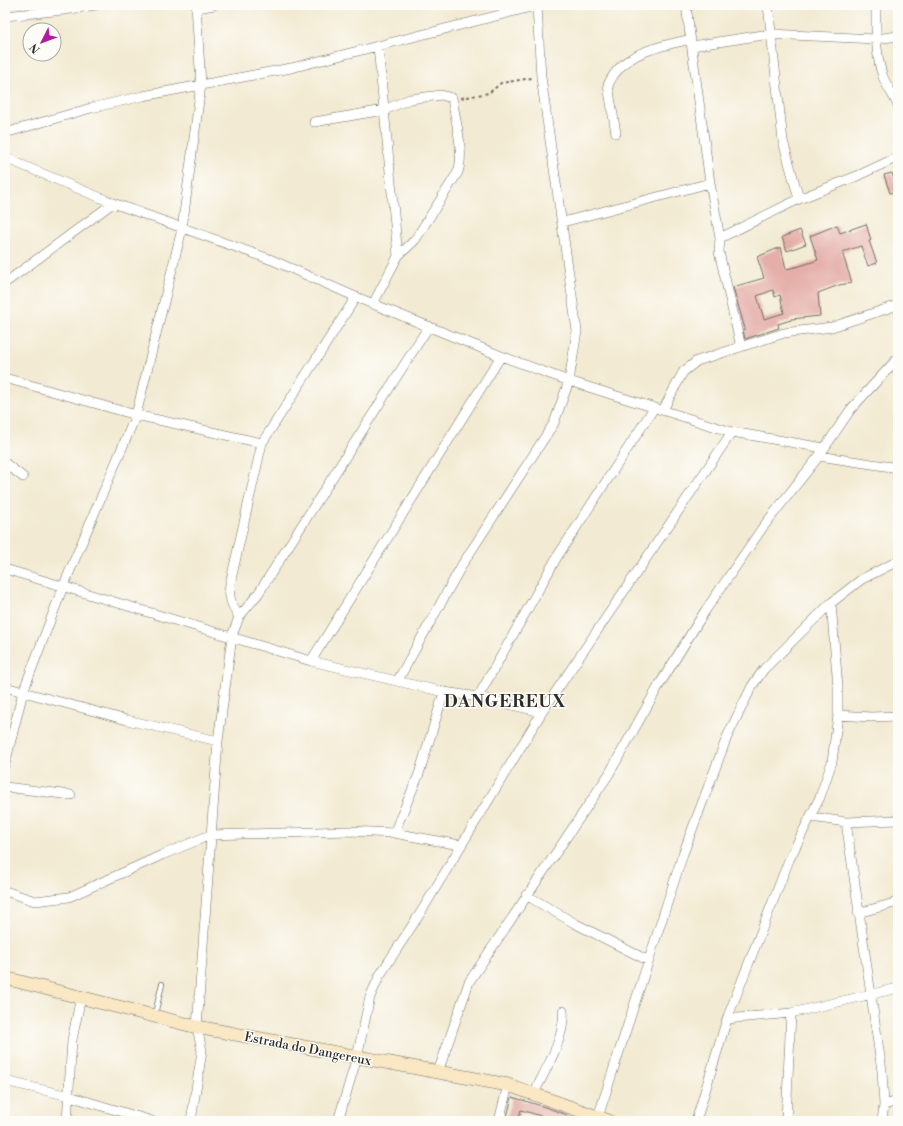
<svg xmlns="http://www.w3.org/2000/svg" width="903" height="1126" font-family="'Libre Bodoni',serif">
<rect width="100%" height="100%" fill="#fdfcf7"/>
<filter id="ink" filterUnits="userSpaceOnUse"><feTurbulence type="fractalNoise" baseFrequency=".025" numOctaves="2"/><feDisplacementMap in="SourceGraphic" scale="8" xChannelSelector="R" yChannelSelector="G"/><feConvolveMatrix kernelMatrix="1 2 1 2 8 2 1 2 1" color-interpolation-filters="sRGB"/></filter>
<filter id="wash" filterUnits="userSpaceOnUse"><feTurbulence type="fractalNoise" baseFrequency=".012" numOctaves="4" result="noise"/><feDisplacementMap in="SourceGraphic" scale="16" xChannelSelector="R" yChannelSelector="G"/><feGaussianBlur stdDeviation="0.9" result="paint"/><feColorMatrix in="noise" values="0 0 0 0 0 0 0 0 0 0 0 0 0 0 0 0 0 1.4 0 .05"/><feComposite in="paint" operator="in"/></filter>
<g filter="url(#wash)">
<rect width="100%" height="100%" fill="#f2ead2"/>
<g id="blocks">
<!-- building -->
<path fill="#e5aea9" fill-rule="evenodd" d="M 892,173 L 898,191 L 890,193 L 884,175 Z
M 866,224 L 871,240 L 869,241 L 877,263 L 868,266 L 861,246 L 842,252 L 852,283 L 839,285 L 818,293 L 820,316 L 791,319 L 791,320 L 778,324 L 779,328 L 745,339 L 743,330 L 745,329 L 733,287 L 764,278 L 757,257 L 781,247 L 786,269 L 800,266 L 818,260 L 810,236 L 837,225 L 840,233 ZM 773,290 L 775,297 L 780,295 L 784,313 L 764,319 L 757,296 Z
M 800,230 L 806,244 L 787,251 L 782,237 Z
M 512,1097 L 545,1107 L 584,1121 L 557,1121 L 521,1110 L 518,1121 L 506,1121 Z"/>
</g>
</g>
<g filter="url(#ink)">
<use href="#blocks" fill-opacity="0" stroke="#716e65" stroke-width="1"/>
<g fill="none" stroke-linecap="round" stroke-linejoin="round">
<!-- service casing -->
<g stroke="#716e65" stroke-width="6">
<path id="service" d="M 155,1014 L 162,984"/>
</g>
<!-- minor casing -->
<g stroke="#716e65" stroke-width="10">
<path id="minor" d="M 686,5 L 710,183 L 720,238 L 719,252 L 741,347
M 768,5 L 783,141 L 799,199
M 876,5 C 876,29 875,54 883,77 C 887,87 893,95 898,105
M 197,8 L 214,5
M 5,16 L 64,10 L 96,5
M 692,46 L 770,34 L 876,39 L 898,36
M 314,122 L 384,110 L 410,99 L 441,95 L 452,98 C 455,119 465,152 458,172 L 415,240 L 398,256
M 5,133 L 91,108 L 143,96 L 291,68 L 539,5
M 616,133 L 608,85 C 623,51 659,47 691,39
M 5,158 L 113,203 L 272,260 L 356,297 L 501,356 L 569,381 L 732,432 L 824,448
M 563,222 L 710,183
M 720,238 L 799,199 L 857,176 L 898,157
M 5,283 L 113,203
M 373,304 L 398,256 L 378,46
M 5,378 L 136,415 L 262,443
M 663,410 L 683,372 L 697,361 L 784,333 L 832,327 L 898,305
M 819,456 L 898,468
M 5,463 L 23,477
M 5,569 L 311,661 L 444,692 L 478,697 L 542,712
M 239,617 L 258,594 L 429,326
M 311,661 L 501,356
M 398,680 L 462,565 L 554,423 L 569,381 L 577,331 L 541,77 L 537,6
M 5,687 L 127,720 L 218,741
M 478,697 L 557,557 L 654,408
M 838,715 L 871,717 L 898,716
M 5,764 L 23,692 L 63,587 L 136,415 L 182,229 L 201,85 L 196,5
M 5,787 L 71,795
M 811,817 L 846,822 L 898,820
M 846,822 L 882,1071 L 884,1105 L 882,1121
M 394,833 L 419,774 L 444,692
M 5,891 L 35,901 L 69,897 L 162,855 L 210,835 L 349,831 L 394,833 L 460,845
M 526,895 L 576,924 L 649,961
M 858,913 L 898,902
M 727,1019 L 791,1013 L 898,988
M 438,1072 L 469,982 L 609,774 L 658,687 L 705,611 L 763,527 L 819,456 L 851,409 L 898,358
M 5,1081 L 69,1096 L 152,1121
M 534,1093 C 545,1071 566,1036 563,1011
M 884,1105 L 898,1101
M 598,1117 L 683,854 L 727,737 L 752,686 L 764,669 L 831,603 L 862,579 L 898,561
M 67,1121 L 72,1040 L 81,997
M 191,1121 L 202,1051 L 197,1027 L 218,741 L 232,636 L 239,617 C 232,605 228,598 230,584 L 262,443 L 356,297
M 338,1121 L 357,1057 L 370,997 L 380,975 L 421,912 L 542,712 L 732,432
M 499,1121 L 508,1085
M 696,1121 L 727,1019 L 789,860 L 820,797 L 832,762 L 838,715 L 838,687 L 831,603
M 786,1121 L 791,1013"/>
</g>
<!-- secondary casing -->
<g stroke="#716e65" stroke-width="14">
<path id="secondary" d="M 5,978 L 197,1027 L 508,1085 L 609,1121"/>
</g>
<!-- path -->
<path stroke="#716e65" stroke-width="2" stroke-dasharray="3 3" stroke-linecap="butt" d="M 461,98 L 489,93 L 501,83 L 532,78"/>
<!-- service -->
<use href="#service" stroke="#fff" stroke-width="4.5"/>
<!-- minor -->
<use href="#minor" stroke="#fff" stroke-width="9"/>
<!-- secondary -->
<use href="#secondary" stroke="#fae7c3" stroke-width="13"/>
</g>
</g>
<g text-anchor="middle" stroke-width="3" stroke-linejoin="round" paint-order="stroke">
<!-- street labels -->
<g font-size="13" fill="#2b2b2b" stroke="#fdfcf7">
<text transform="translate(308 1048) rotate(11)" y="5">Estrada do Dangereux</text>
</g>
<!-- district labels -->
<g font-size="17" font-weight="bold" letter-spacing="1" fill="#2b2b2b" stroke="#fdfcf7">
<text x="505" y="707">DANGEREUX</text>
</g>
</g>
<!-- margin -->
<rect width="903" height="1126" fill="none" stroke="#fdfcf7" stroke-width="20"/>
<!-- north arrow -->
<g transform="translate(42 42) rotate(228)"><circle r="19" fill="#fdfcf7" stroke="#a9a8a5"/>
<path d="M0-3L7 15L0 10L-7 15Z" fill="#b5179e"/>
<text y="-6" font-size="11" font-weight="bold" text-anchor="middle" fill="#2b2b2b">N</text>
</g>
</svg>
